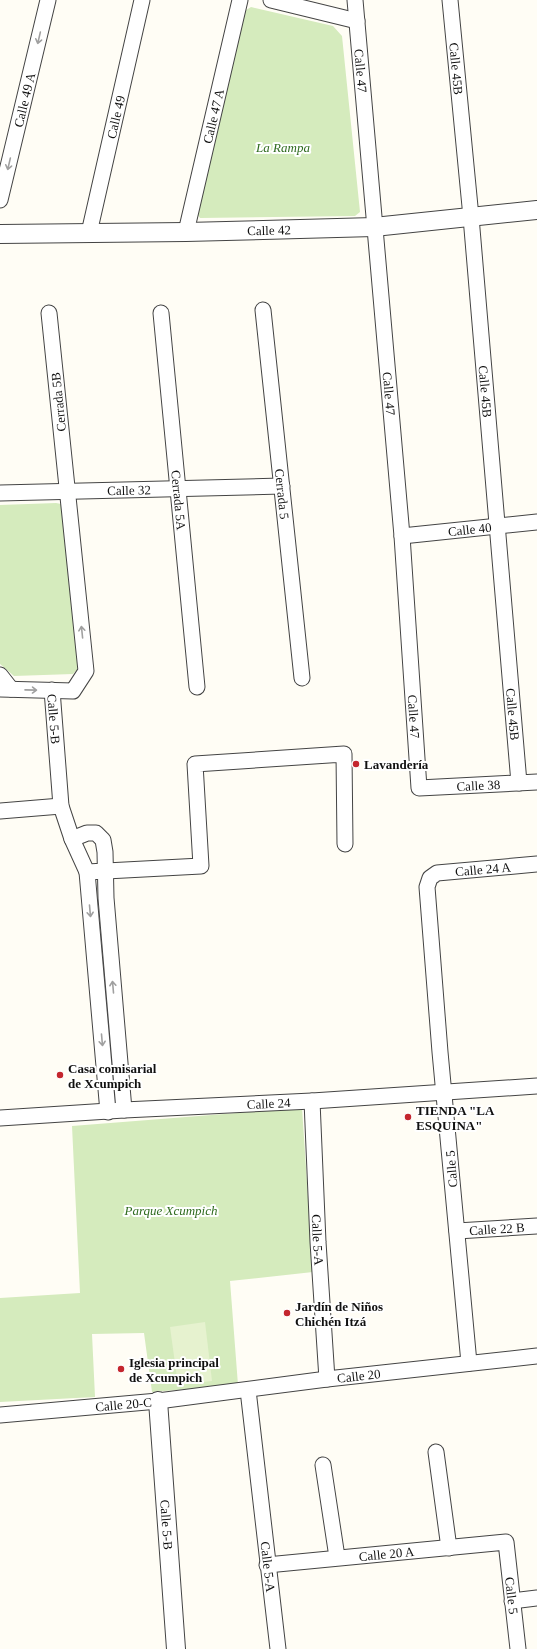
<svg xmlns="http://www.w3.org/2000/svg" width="537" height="1649" font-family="Georgia,serif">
<rect width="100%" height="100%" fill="#fffdf5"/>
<!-- green -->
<path fill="#d5ebbd" d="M 251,7 L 333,26 L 342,36 L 360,212 L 355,216 L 200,218 L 197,214 L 243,12 Z
M 56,503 L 61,504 L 81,665 L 73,674 L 14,676 L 0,664 L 0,505 Z
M 302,1108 L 313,1272 L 230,1281 L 238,1385 L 152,1392 L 144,1333 L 92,1334 L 95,1397 L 0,1402 L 0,1298 L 80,1293 L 72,1126 Z"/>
<!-- pitch -->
<path fill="#e6f2cf" d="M 205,1322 L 212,1381 L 178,1385 L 170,1327 Z"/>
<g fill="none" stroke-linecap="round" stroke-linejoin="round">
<!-- minor casing -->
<g stroke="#444" stroke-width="17">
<g id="minor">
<path d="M 271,0 L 357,21"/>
<path id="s1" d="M 355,0 L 402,536 L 419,788 L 537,782"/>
<path id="s2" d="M 450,0 L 471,217 L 519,783"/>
<path id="s3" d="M 0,200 L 48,0"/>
<path id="s4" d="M 186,232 L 240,0"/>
<path id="s5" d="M 89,233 L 142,0"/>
<path id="s6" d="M 263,310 L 302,678"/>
<path id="s7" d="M 161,313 L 197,687"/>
<path id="s8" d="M 0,493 L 282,486"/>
<path id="s9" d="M 402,536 L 537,522"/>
<path d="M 0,675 L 11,689"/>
<path d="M 0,689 L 73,691 L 86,671 L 49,313"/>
<path id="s10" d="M 52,690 L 61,806 L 72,839 L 87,872 L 201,866 L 195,764 L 344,754 L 345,844"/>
<path d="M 0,811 L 61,806"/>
<path d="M 72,839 L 87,833 L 96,833 L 103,840 L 105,852 L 106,898 L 124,1110"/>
<path d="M 87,872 L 108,1112"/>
<path id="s11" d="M 312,1101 L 318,1242 L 327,1379"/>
<path id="s12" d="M 0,1118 L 124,1110 L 312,1101 L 537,1086"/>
<path id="s13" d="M 457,1231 L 537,1226"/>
<path id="s14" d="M 469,1363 L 440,1052 L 427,887 L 430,878 L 437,873 L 537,864"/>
<path id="s15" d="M 248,1390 L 278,1649"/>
<path id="s16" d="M 0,1415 L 158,1401 L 327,1379 L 537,1356"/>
<path d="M 436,1452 L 449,1548"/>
<path d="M 323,1465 L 337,1557"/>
<path id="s17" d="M 267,1565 L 506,1542 L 518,1649"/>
<path d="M 512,1601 L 537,1598"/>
</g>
</g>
<!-- tertiary casing -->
<g stroke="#444" stroke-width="20">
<g id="tertiary">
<path id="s18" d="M 0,234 L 186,232 L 374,227 L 537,210"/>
<path id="s19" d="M 158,1401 L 176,1649"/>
</g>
</g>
<!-- minor -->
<use href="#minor" stroke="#fff" stroke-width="15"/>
<!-- tertiary -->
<use href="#tertiary" stroke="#fff" stroke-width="18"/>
</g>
<!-- one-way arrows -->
<defs><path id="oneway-shaft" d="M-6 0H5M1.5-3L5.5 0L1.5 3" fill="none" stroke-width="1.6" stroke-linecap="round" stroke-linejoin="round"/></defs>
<g stroke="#a0a0a0">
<use href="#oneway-shaft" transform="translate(39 38) rotate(103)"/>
<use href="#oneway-shaft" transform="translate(9 164) rotate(103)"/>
<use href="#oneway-shaft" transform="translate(82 632) rotate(-96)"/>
<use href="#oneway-shaft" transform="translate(31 690) rotate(1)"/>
<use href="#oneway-shaft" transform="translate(90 911) rotate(85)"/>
<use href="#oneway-shaft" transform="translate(113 987) rotate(-95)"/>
<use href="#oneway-shaft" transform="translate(102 1040) rotate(85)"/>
</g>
<!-- markers -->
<g fill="#c4262e" stroke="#fff" stroke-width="1.5">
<circle cx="356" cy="764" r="4"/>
<circle cx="60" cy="1075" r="4"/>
<circle cx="408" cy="1117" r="4"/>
<circle cx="287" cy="1313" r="4"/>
<circle cx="121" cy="1369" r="4"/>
</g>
<g text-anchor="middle" stroke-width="4" stroke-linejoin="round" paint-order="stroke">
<!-- street labels -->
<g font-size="13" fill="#111" stroke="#fff">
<text dy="5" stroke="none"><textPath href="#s2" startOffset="69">Calle 45B</textPath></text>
<text dy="5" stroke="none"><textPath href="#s1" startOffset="71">Calle 47</textPath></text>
<text dy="5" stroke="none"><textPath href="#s3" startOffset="103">Calle 49 A</textPath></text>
<text dy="5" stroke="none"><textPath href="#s4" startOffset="119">Calle 47 A</textPath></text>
<text dy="5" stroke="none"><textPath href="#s5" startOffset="119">Calle 49</textPath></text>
<text dy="5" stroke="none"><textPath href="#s18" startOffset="269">Calle 42</textPath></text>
<text dy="5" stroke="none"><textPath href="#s2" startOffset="393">Calle 45B</textPath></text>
<text dy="5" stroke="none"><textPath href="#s1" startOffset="395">Calle 47</textPath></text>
<text transform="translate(58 402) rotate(-96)" y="5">Cerrada 5B</text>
<text dy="5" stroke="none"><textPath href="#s8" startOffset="129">Calle 32</textPath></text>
<text dy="5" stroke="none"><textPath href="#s6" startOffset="185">Cerrada 5</textPath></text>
<text dy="5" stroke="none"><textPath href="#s7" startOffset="188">Cerrada 5A</textPath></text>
<text dy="5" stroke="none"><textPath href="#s9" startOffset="68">Calle 40</textPath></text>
<text dy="5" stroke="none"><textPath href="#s2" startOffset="717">Calle 45B</textPath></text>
<text dy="5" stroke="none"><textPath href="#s1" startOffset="719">Calle 47</textPath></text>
<text dy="5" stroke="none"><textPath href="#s10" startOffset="29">Calle 5-B</textPath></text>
<text dy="5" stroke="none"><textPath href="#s1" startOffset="850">Calle 38</textPath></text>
<text dy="5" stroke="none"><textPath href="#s14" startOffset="542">Calle 24 A</textPath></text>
<text dy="5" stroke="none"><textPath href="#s12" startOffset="269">Calle 24</textPath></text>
<text transform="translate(451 1169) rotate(-95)" y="5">Calle 5</text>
<text dy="5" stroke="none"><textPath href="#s13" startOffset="40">Calle 22 B</textPath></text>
<text dy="5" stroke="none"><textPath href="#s11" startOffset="139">Calle 5-A</textPath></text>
<text dy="5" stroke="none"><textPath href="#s16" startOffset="361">Calle 20</textPath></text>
<text dy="5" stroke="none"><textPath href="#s16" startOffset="124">Calle 20-C</textPath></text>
<text dy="5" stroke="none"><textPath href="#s19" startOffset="124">Calle 5-B</textPath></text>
<text dy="5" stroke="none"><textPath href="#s17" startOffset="120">Calle 20 A</textPath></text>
<text dy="5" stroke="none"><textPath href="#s15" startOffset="178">Calle 5-A</textPath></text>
<text dy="5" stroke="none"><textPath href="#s17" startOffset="294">Calle 5</textPath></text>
</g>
<!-- park labels -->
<g font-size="13" font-style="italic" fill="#2f6b1f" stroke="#fff">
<text x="283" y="152">La Rampa</text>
<text x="171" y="1215">Parque Xcumpich</text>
</g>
<!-- poi labels -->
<g font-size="13" font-weight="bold" fill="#111" stroke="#fff" text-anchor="start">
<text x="364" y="769">Lavandería</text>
<text x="68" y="1073">Casa comisarial<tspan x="68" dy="15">de Xcumpich</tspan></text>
<text x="416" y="1115">TIENDA "LA<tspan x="416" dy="15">ESQUINA"</tspan></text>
<text x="295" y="1311">Jardín de Niños<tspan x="295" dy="15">Chichén Itzá</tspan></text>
<text x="129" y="1367">Iglesia principal<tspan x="129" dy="15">de Xcumpich</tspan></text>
</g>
</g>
</svg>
